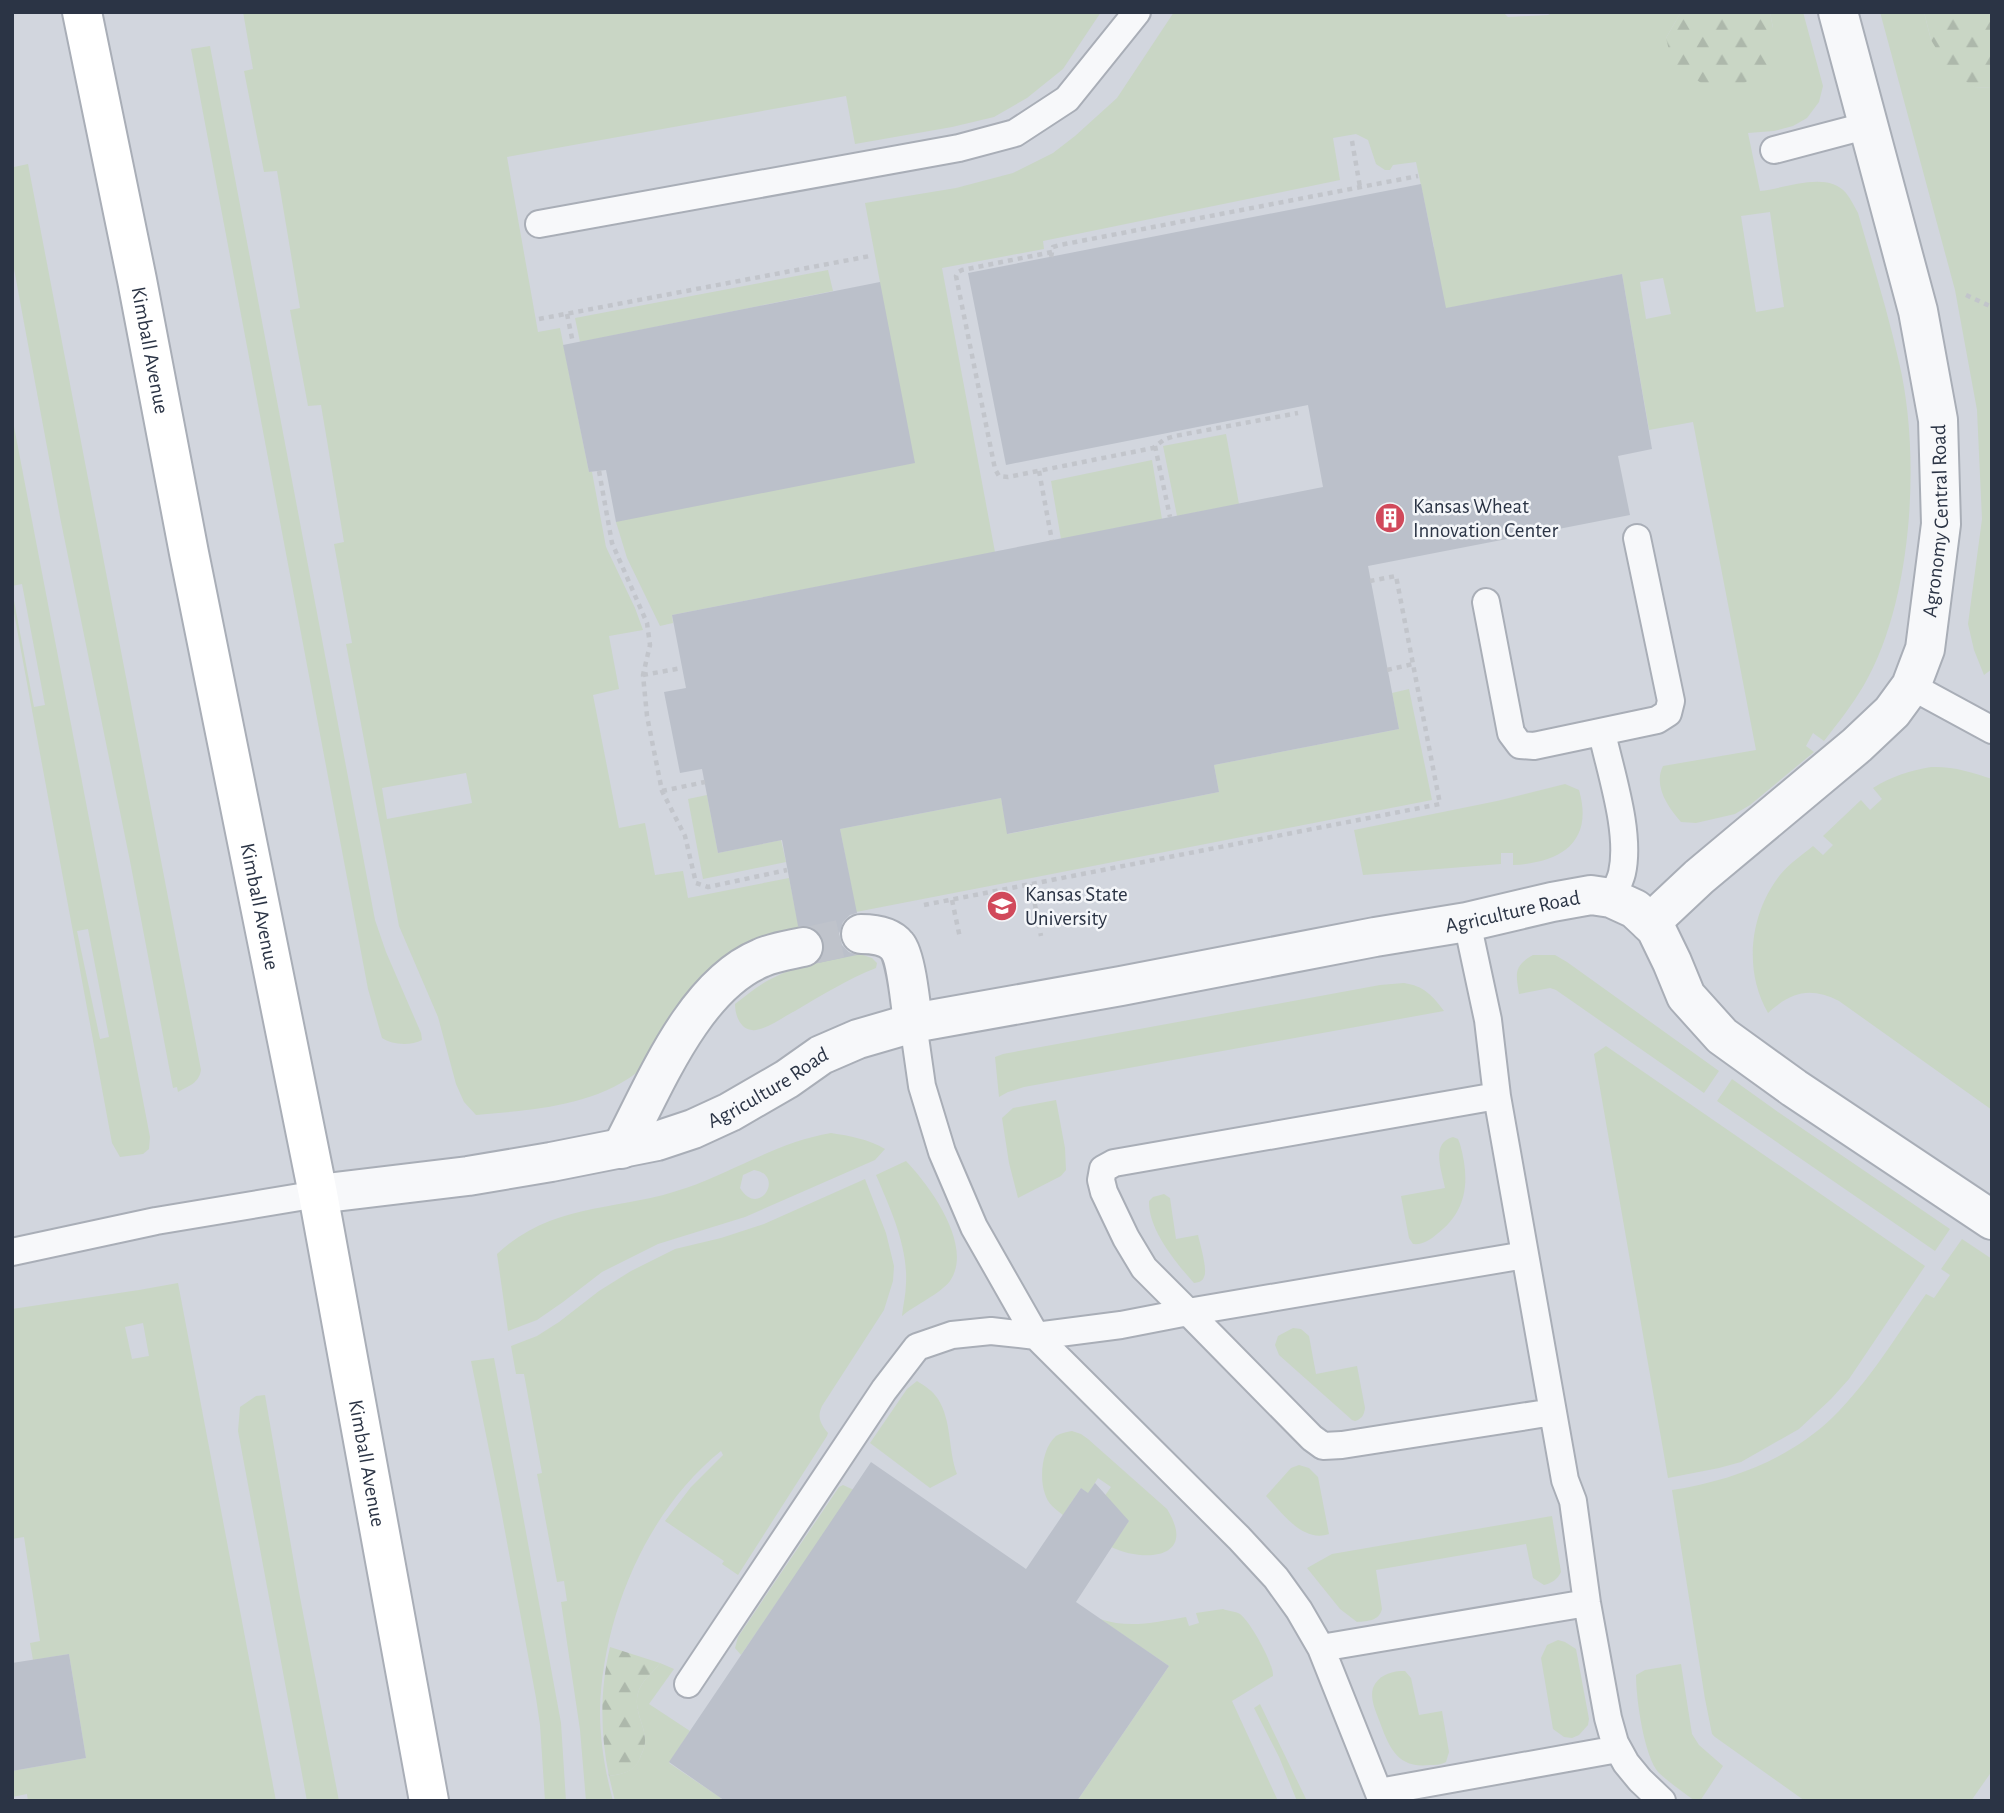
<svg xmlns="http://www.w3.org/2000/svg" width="2004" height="1813" font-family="'Alegreya Sans',sans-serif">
<defs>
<pattern id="forest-firs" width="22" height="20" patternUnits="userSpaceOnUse" patternTransform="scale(1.75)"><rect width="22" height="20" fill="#c9d6c5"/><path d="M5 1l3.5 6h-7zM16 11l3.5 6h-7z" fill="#adb8ab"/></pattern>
</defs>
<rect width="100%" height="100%" fill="#e4e7ec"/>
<!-- built -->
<path fill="#d2d6de" d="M 12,12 L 1992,12 L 1992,1801 L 12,1801 Z"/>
<!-- green -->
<path fill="#c9d6c5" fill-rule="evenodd" d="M 243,12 L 1101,12 L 1063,69 L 1027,98 L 994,117 L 952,127 L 855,144 L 846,96 L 507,157 L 538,332 L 560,328 L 589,472 L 592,472 L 606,547 L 635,608 L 643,630 L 609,636 L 619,689 L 593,695 L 619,828 L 645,823 L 655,875 L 683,871 L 688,898 L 789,878 L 801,938 L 654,1054 C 648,1061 642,1069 635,1074 C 590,1107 530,1110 476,1115 L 464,1102 L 456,1084 L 438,1017 L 399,926 L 346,644 L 352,643 L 334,544 L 344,542 L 321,405 L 308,406 L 290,310 L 300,308 L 277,171 L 264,172 L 244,71 L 253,69 ZM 466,773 L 472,803 L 387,819 L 382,788 Z
M 1174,12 L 1503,12 L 1508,17 L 1548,15 L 1553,12 L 1681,12 L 1666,38 L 1773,28 L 1770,12 L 1803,12 L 1823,86 L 1819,102 L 1807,118 L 1793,126 L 1774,131 L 1748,133 L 1760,191 C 1784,189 1827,170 1846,193 C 1851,199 1854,206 1858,213 C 1872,262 1888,312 1899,362 C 1921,454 1913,601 1864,685 C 1853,704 1838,723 1824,741 L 1813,733 L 1806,746 L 1814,752 L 1750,805 L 1735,814 L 1696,823 L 1681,822 C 1668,807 1653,786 1663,766 L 1756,750 L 1693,422 L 1649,430 L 1622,274 L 1320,333 L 1308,273 L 1434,247 L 1416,162 L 1393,165 L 1390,170 L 1385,170 L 1376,164 L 1368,140 L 1356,134 L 1333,138 L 1340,180 L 1043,241 L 1044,249 L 942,268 L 995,552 L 672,615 L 673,623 L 660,626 L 627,558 L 616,522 L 880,282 L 865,203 L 956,188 L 1013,173 L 1053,153 L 1075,136 L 1117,98 ZM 1770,212 L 1784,307 L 1756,312 L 1741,216 ZM 1663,278 L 1671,314 L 1646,319 L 1640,282 Z
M 1880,12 L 1924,12 L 1931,40 L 1974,87 L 1992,88 L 1992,669 L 1984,675 L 1974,650 L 1968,624 L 1982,519 L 1977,410 L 1955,290 Z
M 210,46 L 375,920 L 386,952 L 421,1033 L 422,1040 C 411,1046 392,1045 382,1038 L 368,989 L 191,49 Z
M 12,160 L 14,167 L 28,164 L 201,1070 C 199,1083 189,1086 178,1092 L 177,1087 L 173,1088 L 130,861 L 60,517 L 12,258 Z
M 828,270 L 833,291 L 580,342 L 575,318 Z
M 12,416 L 150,1137 L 149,1149 L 143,1154 L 120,1157 L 112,1143 L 12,602 L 12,590 L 34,707 L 45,705 L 22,584 L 12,586 ZM 88,929 L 109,1037 L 100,1039 L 77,931 Z
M 1226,434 L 1239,504 L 1177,516 L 1163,446 Z
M 1152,460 L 1162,519 L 1061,539 L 1051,481 Z
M 1409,689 L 1432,800 L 856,912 L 840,829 L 1001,798 L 1008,834 L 1219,792 L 1214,765 L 1399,729 L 1392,693 Z
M 1931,767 C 1952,766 1972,772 1992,779 L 1992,1110 L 1839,1001 C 1811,987 1792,991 1768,1013 C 1743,970 1750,913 1780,875 C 1789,864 1802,855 1813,846 L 1823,855 L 1833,845 L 1823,836 L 1861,800 L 1870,810 L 1882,799 L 1873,788 C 1892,776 1909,771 1931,767 Z
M 1565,784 L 1579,790 C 1594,842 1561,863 1513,865 L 1513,853 L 1501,853 L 1501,864 L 1363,875 L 1354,830 L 1497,801 Z
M 707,795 L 718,853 L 781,840 L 786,862 L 703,879 L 688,799 Z
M 860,954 L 872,958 L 877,963 L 876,968 C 848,979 822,995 795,1011 C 783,1017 769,1028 756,1030 C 741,1032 735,1016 735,1004 C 746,996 758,985 771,979 C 799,964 829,959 860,954 Z
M 1533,955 L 1555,955 L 1567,962 L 1719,1071 L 1704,1093 L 1556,990 L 1550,988 L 1519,994 C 1516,974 1513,966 1533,955 Z
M 1404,983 C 1424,986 1432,995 1444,1011 L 1024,1087 L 1008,1092 L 999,1097 L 995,1057 L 1003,1054 L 1380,985 Z
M 1606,1046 L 1925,1266 L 1849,1379 L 1831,1399 L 1799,1429 L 1741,1462 L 1719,1468 L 1668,1478 L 1594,1054 Z
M 1732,1079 L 1778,1112 L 1950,1229 L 1935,1251 L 1717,1101 Z
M 1056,1100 L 1065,1148 L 1066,1170 L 1061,1176 L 1018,1198 L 1009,1163 L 1002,1118 L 1013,1108 Z
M 831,1133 C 850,1136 868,1139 885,1149 L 875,1160 L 745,1217 L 658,1244 L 602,1272 L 563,1302 L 537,1320 L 508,1331 L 497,1254 C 554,1201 618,1212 686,1188 C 735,1171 778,1142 831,1133 ZM 754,1170 C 786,1175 759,1219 740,1188 L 743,1175 Z
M 1453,1137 L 1458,1139 L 1460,1144 C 1470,1179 1468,1211 1437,1234 C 1430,1240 1423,1245 1413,1244 L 1409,1238 L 1401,1196 L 1445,1188 C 1442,1171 1430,1143 1453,1137 Z
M 906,1161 C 930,1186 974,1246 950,1281 C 940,1294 915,1305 902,1316 C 903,1305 906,1294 906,1283 C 908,1246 890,1208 876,1175 Z
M 865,1179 L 886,1233 L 894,1266 L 893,1281 L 884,1310 L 822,1406 C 817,1417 820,1423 828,1433 L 827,1436 L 738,1575 L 722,1564 L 724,1561 L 665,1521 L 691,1487 L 723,1455 L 721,1451 C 647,1510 602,1617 600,1711 C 600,1741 605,1771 613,1801 L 586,1801 L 580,1730 L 561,1602 L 567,1601 L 564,1581 L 557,1582 L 537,1474 L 542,1473 L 524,1374 L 516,1374 L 511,1346 L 537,1336 L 559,1322 L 599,1291 L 631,1271 L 675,1249 L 721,1238 L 764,1224 Z
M 1164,1194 L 1170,1198 L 1176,1239 L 1198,1235 C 1200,1244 1208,1270 1204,1277 C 1202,1282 1199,1282 1194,1283 C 1176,1263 1148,1229 1149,1201 L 1153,1197 Z
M 1962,1239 L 1992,1259 L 1992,1771 L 1971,1801 L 1805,1801 L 1715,1737 L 1712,1734 L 1705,1699 L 1672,1490 C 1730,1481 1788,1460 1832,1418 C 1869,1382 1896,1336 1926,1294 L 1934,1298 L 1950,1275 L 1941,1269 Z
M 178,1283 L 276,1801 L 28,1801 L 27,1794 L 12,1797 L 12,1771 L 86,1758 L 69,1654 L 33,1660 L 30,1643 L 40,1641 L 24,1537 L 12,1539 L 12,1309 L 139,1290 ZM 143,1323 L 149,1356 L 132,1359 L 125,1327 Z
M 1293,1328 L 1301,1329 L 1309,1336 L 1316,1374 L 1357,1366 L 1365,1408 C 1364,1415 1362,1419 1355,1421 L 1352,1420 L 1279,1355 L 1275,1345 L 1278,1336 Z
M 494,1358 L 561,1723 L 566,1801 L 545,1801 L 540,1725 L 536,1698 L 498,1494 L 471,1361 Z
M 917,1381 C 925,1386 933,1391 938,1399 C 952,1421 948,1450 957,1474 L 930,1488 L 870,1443 L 907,1389 Z
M 265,1395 L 299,1592 L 339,1801 L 307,1801 L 238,1431 L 240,1407 L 256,1396 Z
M 1072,1431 L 1081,1434 L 1088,1439 L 1167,1509 C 1198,1559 1145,1563 1111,1547 L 1129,1521 L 1097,1507 L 1111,1487 L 1098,1478 L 1085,1499 L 1082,1496 L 1085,1491 L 1081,1488 L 1063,1515 C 1055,1509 1048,1504 1045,1494 C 1039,1478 1042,1448 1056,1436 C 1061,1433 1067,1432 1072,1431 Z
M 1299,1465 L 1309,1468 L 1318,1477 L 1329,1534 C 1303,1543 1282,1513 1266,1496 L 1291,1468 Z
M 843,1485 L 854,1490 L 741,1655 L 735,1648 L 738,1637 L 839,1487 Z
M 1552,1516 L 1561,1572 C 1557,1580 1552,1583 1544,1585 L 1533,1578 L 1526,1544 L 1376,1570 L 1382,1609 C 1379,1621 1368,1621 1357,1622 L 1340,1609 L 1307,1568 L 1332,1554 Z
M 1223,1609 C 1228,1611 1235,1611 1240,1614 C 1250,1621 1274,1664 1273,1676 L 1232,1701 L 1278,1801 L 1077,1801 L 1169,1666 L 1100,1619 C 1129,1629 1156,1622 1186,1617 L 1189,1626 L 1199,1623 L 1196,1613 Z
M 1558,1640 L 1565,1642 L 1576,1649 L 1589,1719 L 1588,1725 L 1579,1735 L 1572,1738 L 1564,1737 L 1553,1729 L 1541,1658 L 1547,1645 Z
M 660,1663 L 674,1669 L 649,1704 L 690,1731 L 669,1763 L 721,1798 L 719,1801 L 615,1801 L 609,1776 C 623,1774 634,1772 640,1758 C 642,1753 645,1747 645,1742 C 646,1726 633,1711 638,1693 C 641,1681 653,1673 660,1663 Z
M 1681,1664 L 1692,1734 L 1699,1745 L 1723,1766 L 1700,1801 L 1695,1801 C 1683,1792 1670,1783 1659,1773 C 1644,1757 1636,1698 1636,1675 L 1645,1670 Z
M 1400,1671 L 1405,1671 L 1411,1678 L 1419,1715 L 1442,1711 L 1449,1752 L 1446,1762 C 1440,1765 1436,1765 1430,1765 C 1397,1769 1389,1747 1379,1720 C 1375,1710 1370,1698 1373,1688 C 1378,1676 1389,1672 1400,1671 Z
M 1260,1704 L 1307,1801 L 1297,1801 L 1279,1757 L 1254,1708 Z"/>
<!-- forest -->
<path fill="url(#forest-firs)" d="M 1681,12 L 1770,12 L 1773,28 L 1771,65 L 1740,86 L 1701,83 L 1672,62 L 1666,38 Z
M 1924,12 L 1992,12 L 1992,88 L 1974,87 L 1949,70 L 1931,40 Z
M 610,1647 L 660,1663 C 653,1673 641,1681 638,1693 C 633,1711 646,1726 645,1742 C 645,1747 642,1753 640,1758 C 635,1772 623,1774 609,1776 C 600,1733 600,1689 610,1647 Z"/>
<!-- building -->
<path fill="#bbc0ca" d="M 1421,184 L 1446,308 L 1622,274 L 1652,449 L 1618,456 L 1630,515 L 1368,566 L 1399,729 L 1214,765 L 1219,792 L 1007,834 L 1001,798 L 840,829 L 857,913 L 850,915 L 843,922 L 839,934 L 842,945 L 849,952 L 857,955 L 818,963 L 824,953 L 824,942 L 819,932 L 811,927 L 798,926 L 782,840 L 718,853 L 702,769 L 680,773 L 664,692 L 686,688 L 672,615 L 1323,487 L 1308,405 L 1006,465 L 968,273 Z
M 880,282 L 915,463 L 616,522 L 606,470 L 589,472 L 563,345 Z
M 871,1462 L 1026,1569 L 1081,1488 L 1088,1493 L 1095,1483 L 1129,1521 L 1076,1602 L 1169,1666 L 1077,1801 L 725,1801 L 669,1762 Z
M 69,1654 L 86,1758 L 12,1771 L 12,1663 Z"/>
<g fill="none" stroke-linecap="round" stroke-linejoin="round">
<!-- street-tunnel -->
<path stroke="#bfc3cb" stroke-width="38" stroke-dasharray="38 19" stroke-linecap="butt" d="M 803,947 L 861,934"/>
<!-- lane casing -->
<g stroke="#a9aeb7" stroke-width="30">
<path id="lane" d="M 1774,150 L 1869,125
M 539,224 L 959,148 L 1015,133 L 1067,99 L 1137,12
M 1486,602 L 1511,733 L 1520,745 L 1534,746 L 1657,720 L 1668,713 L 1671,701 L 1637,538
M 1911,686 L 1992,730
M 1602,733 C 1611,774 1631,833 1622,873 C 1620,882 1615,890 1611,898
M 1467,922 L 1488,1020 L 1497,1096 L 1565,1480 L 1573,1501 L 1587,1603 L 1608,1718 L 1615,1743 L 1626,1763 L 1640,1780 L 1662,1801
M 913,1023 L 922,1086 L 942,1152 L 974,1227 L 1036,1336 L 1239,1538 L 1276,1578 L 1299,1610 L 1321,1648 L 1382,1801
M 1497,1096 L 1114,1163 L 1103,1169 L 1101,1180 L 1104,1192 L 1126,1238 L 1144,1268 L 1188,1312 L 1525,1255
M 12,1252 L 156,1221 L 318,1194
M 1321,1648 L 1587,1603
M 688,1684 L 884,1390 L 917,1347 L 952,1335 L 991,1331 L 1036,1336 L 1121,1325 L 1188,1312 L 1312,1438 L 1323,1446 L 1342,1445 L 1553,1412
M 1379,1792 L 1618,1749"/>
</g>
<!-- street casing -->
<g stroke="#a9aeb7" stroke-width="42">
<g id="street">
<path id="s1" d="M 1650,923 L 1699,877 L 1857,745 L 1892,712 L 1911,686 L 1925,649 L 1941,524 L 1938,420 L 1918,311 L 1838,12"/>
<path d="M 861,934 C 873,934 889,936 897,946 C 906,956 911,1007 913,1023"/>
<path d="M 621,1149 C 654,1087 693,986 761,958 C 774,952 789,950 803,947"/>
<path id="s2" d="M 318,1194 L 468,1176 L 551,1162 L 657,1141 L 693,1129 L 730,1112 L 787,1079 L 821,1055 L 858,1039 L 913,1023 L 1121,986 L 1375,937 L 1467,922 L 1552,902 L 1591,895 L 1611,898 L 1635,909 L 1650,923 L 1656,929 L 1672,962 L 1686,996 L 1722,1036 L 1794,1088 L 1992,1220"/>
</g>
</g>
<!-- secondary casing -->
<g stroke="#a9aeb7" stroke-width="42">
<g id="secondary">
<path id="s3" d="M 82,12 L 137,280 L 189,553 L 318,1194 L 429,1801"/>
</g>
</g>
<!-- path -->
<path stroke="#c2c5cb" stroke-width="4.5" stroke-dasharray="5 5" stroke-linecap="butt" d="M 1352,141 L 1360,187
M 1052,252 L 962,270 L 958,272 L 956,276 L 995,469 L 999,476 L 1008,477 L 1153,448 L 1165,439 L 1175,436 L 1298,413
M 1051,257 L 1053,247 L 1060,245 L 1418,176
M 1966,295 L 1992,307
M 567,314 L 573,343
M 539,319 L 870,256
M 1155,446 L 1170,517
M 599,471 L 612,543 L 647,623 L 650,645 L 643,675 L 647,716 L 662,791 L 685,836 L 696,883 L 708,887 L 787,870
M 1039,471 L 1052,541
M 1387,670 L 1413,664
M 643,675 L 682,668
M 662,791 L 705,782
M 1031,884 L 1041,936
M 952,900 L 960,938
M 924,905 L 1440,804 L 1396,576 L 1370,581"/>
<!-- lane -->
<use href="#lane" stroke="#f7f8fa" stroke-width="26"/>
<!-- street -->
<use href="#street" stroke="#f7f8fa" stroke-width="38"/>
<!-- secondary -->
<use href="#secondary" stroke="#fff" stroke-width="38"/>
</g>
<!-- icons -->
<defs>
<g id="building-disc" transform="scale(1.575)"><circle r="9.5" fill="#d1495b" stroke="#f4f6f9"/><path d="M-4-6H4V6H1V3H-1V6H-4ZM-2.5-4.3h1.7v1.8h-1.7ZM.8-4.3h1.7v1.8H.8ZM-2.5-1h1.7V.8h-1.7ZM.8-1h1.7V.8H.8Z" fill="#fff"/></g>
<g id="university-disc" transform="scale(1.575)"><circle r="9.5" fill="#d1495b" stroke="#f4f6f9"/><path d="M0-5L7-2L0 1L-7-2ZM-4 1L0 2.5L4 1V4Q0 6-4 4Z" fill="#fff"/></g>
</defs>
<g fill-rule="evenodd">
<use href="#building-disc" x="1390" y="518"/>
<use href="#university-disc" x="1002" y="906"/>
</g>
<g text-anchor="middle" stroke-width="5" stroke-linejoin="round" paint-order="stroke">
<!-- street labels -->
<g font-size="21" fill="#2b3445" stroke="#f4f6f9">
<text dy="7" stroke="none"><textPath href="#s3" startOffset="345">Kimball Avenue</textPath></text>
<text dy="7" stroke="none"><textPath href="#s1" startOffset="522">Agronomy Central Road</textPath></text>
<text dy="7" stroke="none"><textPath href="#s3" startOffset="912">Kimball Avenue</textPath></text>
<text dy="7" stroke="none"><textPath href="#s2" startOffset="1237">Agriculture Road</textPath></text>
<text dy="7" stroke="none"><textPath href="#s2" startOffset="467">Agriculture Road</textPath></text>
<text dy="7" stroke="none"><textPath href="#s3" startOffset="1479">Kimball Avenue</textPath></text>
</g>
<!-- poi labels -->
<g font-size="21" fill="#2b3445" stroke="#f4f6f9" text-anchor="start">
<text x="1413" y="513">Kansas Wheat<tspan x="1413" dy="24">Innovation Center</tspan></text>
<text x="1025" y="901">Kansas State<tspan x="1025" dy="24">University</tspan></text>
</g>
</g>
<!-- border -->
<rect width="2004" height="1813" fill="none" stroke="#2b3445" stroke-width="28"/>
</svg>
